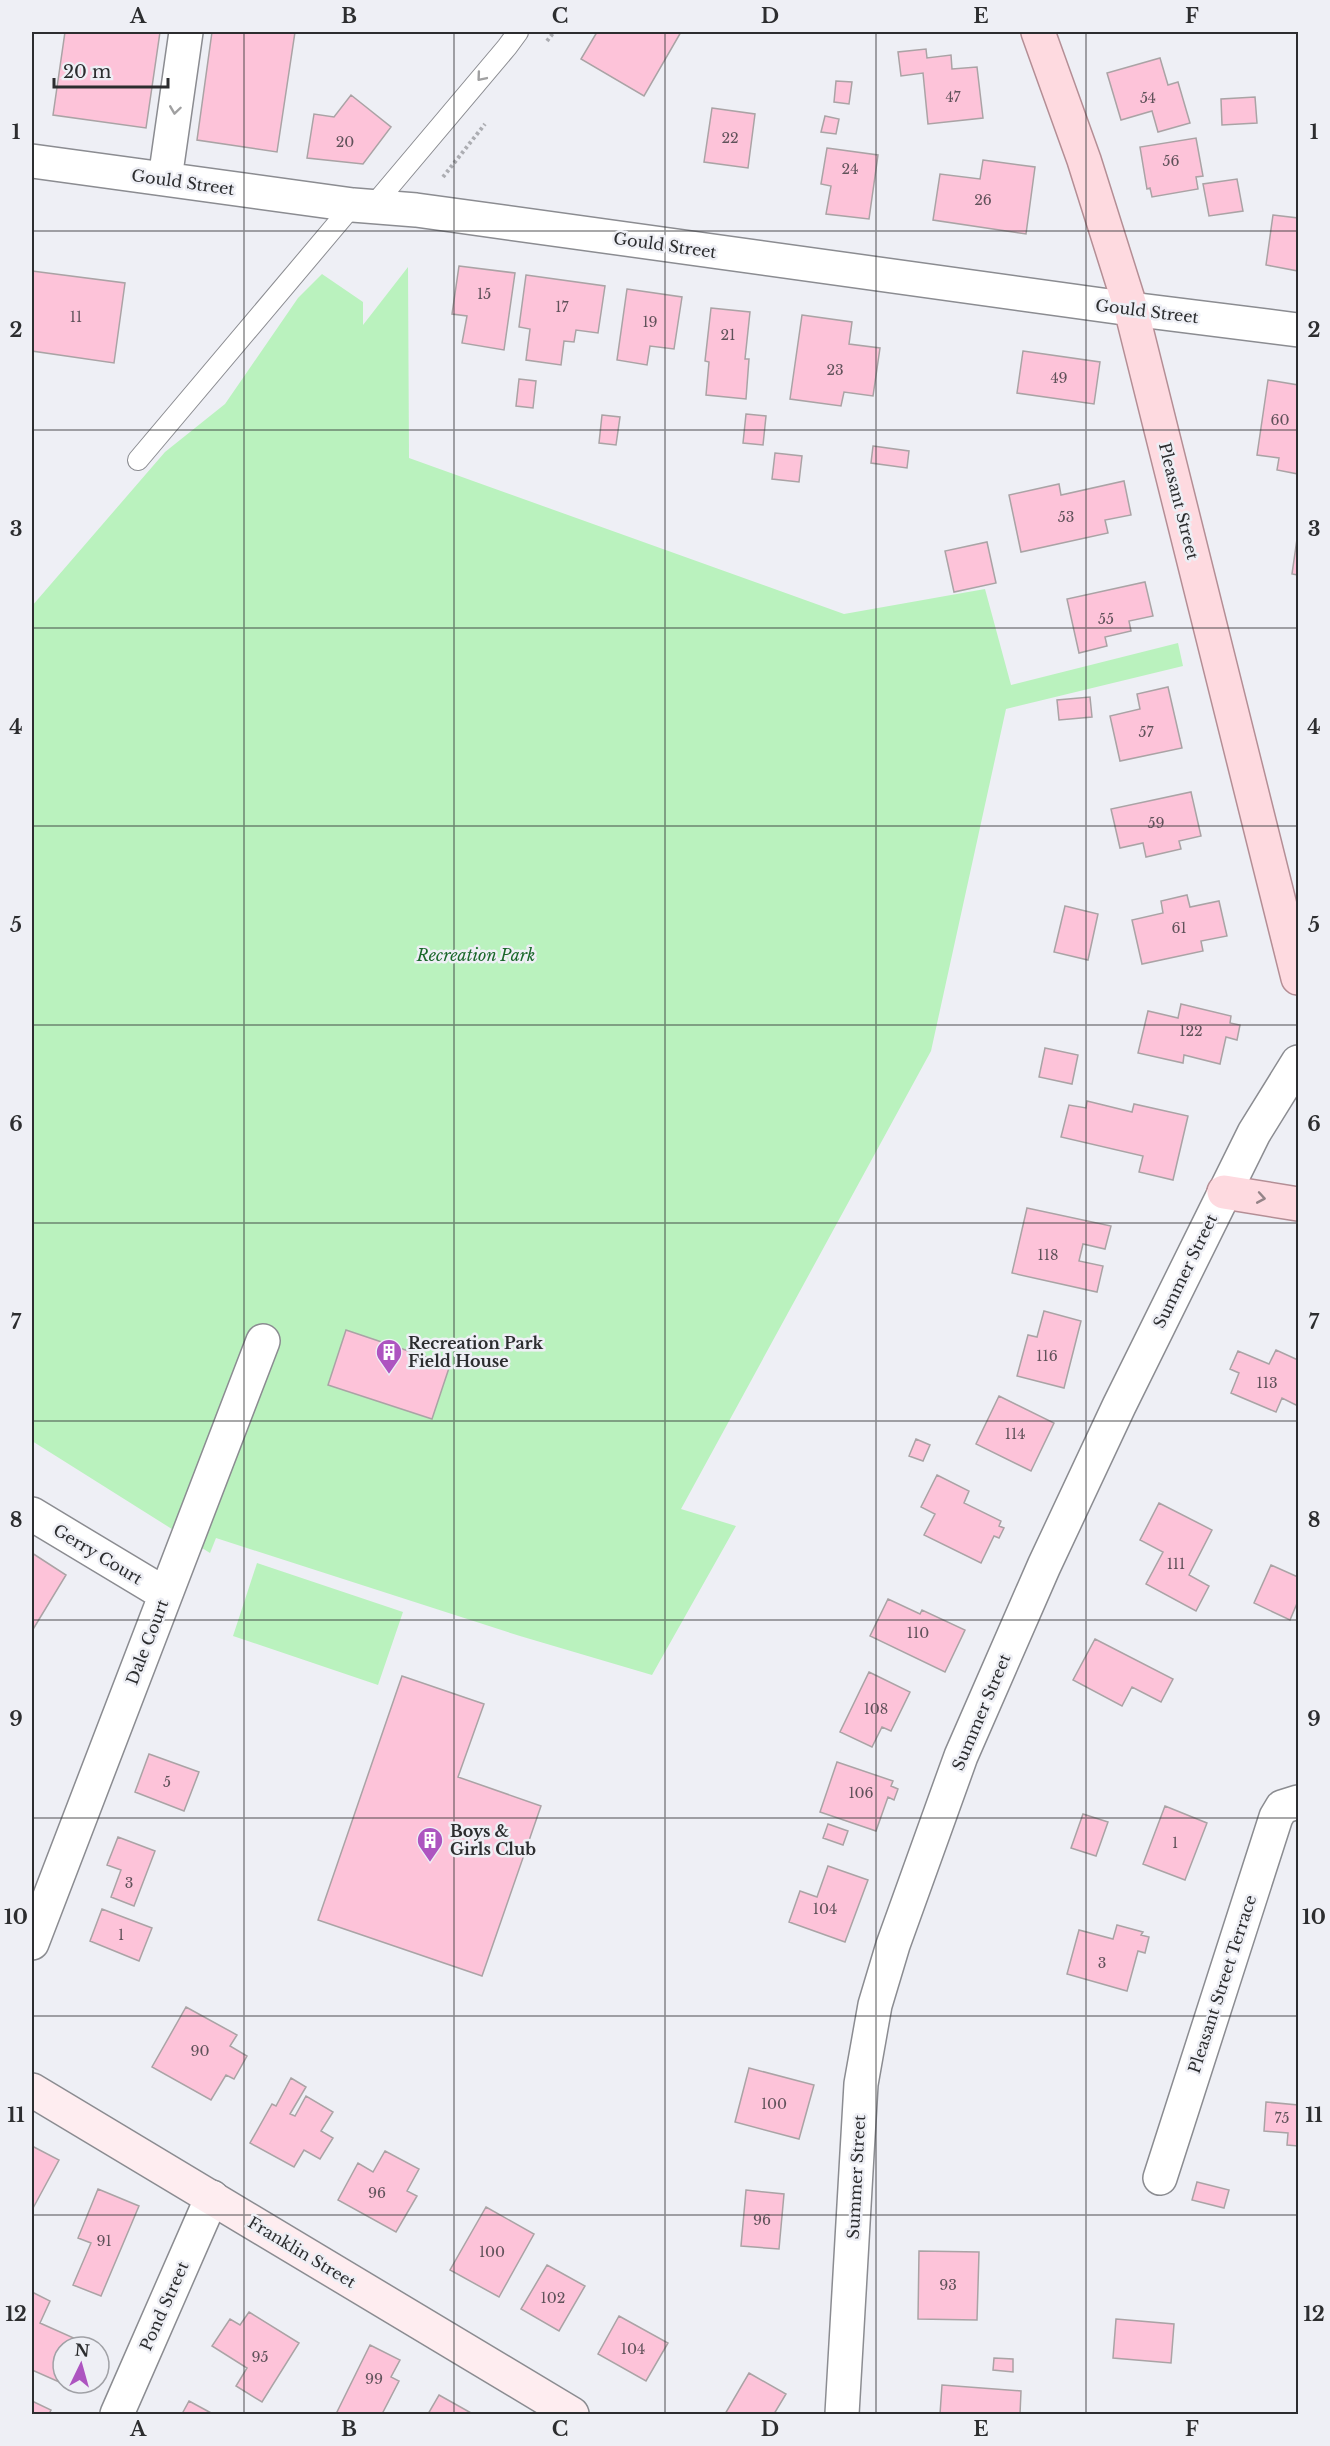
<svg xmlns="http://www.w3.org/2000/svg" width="1330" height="2446" font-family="'Libre Baskerville',serif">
<rect width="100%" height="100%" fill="#eeeff5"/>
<!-- green -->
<path fill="#baf2be" d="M 408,267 L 409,458 L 844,614 L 985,589 L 1011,685 L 1178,643 L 1183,666 L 1006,709 L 931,1051 L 681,1509 L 736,1526 L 652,1675 L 520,1636 L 216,1538 L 210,1553 L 32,1441 L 32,606 L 165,452 L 225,404 L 298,298 L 322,274 L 363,302 L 363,325 Z
M 257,1563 L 403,1612 L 378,1685 L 233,1636 Z"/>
<!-- building -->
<path fill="#fdc3d9" stroke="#aaa3a5" stroke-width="1.5" d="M 65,32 L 160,32 L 146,128 L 53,115 Z
M 212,32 L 295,32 L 277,152 L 197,140 Z
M 597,32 L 681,32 L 644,96 L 581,59 Z
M 926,49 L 927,58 L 951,55 L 952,69 L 977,67 L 983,118 L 928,124 L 923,73 L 901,76 L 898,52 Z
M 1160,58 L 1168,85 L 1178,82 L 1190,123 L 1158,132 L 1152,111 L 1121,120 L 1107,73 Z
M 836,81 L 852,82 L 849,104 L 834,102 Z
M 351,95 L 391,127 L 363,164 L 307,158 L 314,114 L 334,117 Z
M 1255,97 L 1257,123 L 1222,125 L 1221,99 Z
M 712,108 L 755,114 L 748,168 L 704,162 Z
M 825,116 L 839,119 L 836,134 L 821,132 Z
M 1196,138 L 1203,176 L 1196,177 L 1198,189 L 1152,197 L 1150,188 L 1147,189 L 1140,147 Z
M 827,148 L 878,155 L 869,219 L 826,214 L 831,186 L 821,184 Z
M 983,160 L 1035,167 L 1026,234 L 933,220 L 940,174 L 980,179 Z
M 1237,179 L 1243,211 L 1209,216 L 1203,184 Z
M 1273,215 L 1298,218 L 1298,271 L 1266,265 Z
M 459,266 L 515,273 L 504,350 L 462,343 L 467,316 L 452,314 Z
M 32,271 L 125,283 L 114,363 L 32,351 Z
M 526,275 L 605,286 L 598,333 L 576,330 L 574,342 L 564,341 L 561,365 L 526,360 L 530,329 L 519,327 Z
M 627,289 L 682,297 L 674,349 L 650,346 L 647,365 L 617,360 Z
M 711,308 L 750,312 L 745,359 L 749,359 L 746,399 L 706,395 L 709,362 L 705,361 Z
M 802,315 L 852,322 L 849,344 L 880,348 L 873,396 L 844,392 L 841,406 L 790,399 Z
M 1023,351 L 1100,362 L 1094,404 L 1017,393 Z
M 519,379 L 536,381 L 533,408 L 516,406 Z
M 1268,380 L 1298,385 L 1298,474 L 1277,470 L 1279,458 L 1257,455 Z
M 746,414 L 766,416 L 763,445 L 743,443 Z
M 602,415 L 620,417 L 616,445 L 599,443 Z
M 873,446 L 909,451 L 907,468 L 871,463 Z
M 775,453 L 802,456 L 799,482 L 772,479 Z
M 1124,481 L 1131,515 L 1105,520 L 1108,533 L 1021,552 L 1009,495 L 1059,484 L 1061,495 Z
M 1298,532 L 1298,575 L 1292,574 Z
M 987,542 L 996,583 L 954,592 L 945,551 Z
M 1145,582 L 1153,616 L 1129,621 L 1131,631 L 1105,637 L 1107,646 L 1079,653 L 1067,599 Z
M 1168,687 L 1182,748 L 1120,761 L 1110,716 L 1140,709 L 1137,694 Z
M 1090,697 L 1092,717 L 1059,720 L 1057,700 Z
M 1191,792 L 1201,836 L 1179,841 L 1181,849 L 1146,857 L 1143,843 L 1120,848 L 1111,809 Z
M 1187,895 L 1190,907 L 1219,901 L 1227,936 L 1201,941 L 1203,951 L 1142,964 L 1132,920 L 1163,913 L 1161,901 Z
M 1065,906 L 1098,914 L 1088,960 L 1054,952 Z
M 1181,1004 L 1231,1016 L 1230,1023 L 1240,1025 L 1237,1040 L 1226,1037 L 1220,1064 L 1184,1055 L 1183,1063 L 1138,1053 L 1148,1011 L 1178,1018 Z
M 1045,1048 L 1078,1055 L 1072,1084 L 1039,1077 Z
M 1087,1101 L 1132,1112 L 1134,1104 L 1188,1116 L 1173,1180 L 1139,1172 L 1143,1156 L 1061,1137 L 1069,1105 L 1086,1108 Z
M 1027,1208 L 1111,1226 L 1105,1249 L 1083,1244 L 1079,1261 L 1103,1266 L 1097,1292 L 1012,1273 Z
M 1044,1311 L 1081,1321 L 1064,1388 L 1017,1376 L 1028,1335 L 1037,1337 Z
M 346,1330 L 450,1365 L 432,1419 L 328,1385 Z
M 1276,1350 L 1298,1360 L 1298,1406 L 1282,1398 L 1276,1412 L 1231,1393 L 1239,1373 L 1230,1369 L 1238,1351 L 1269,1364 Z
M 999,1396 L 1054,1423 L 1031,1471 L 976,1444 Z
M 916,1439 L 930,1445 L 923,1461 L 909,1456 Z
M 937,1475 L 969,1491 L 964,1503 L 1001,1521 L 999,1526 L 1004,1528 L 999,1538 L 994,1536 L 981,1563 L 924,1535 L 935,1514 L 921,1507 Z
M 1159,1503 L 1212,1530 L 1189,1575 L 1209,1586 L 1196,1611 L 1146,1584 L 1163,1552 L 1140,1540 Z
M 32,1553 L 66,1575 L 32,1631 Z
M 1271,1565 L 1298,1577 L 1298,1601 L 1290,1620 L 1254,1603 Z
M 888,1599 L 920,1614 L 922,1610 L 965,1630 L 945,1672 L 870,1636 Z
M 1095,1639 L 1173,1679 L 1161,1702 L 1132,1687 L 1122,1706 L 1073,1680 Z
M 869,1672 L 910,1692 L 891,1731 L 882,1727 L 872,1747 L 840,1732 Z
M 402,1676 L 484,1704 L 458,1777 L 541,1806 L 482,1976 L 318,1920 Z
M 149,1754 L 199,1772 L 184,1811 L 135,1792 Z
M 837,1762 L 893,1781 L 891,1786 L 898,1789 L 894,1800 L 888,1797 L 876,1831 L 820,1812 Z
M 1165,1806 L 1207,1823 L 1185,1880 L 1143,1864 Z
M 1083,1814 L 1108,1822 L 1096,1856 L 1071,1848 Z
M 828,1824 L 848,1831 L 843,1845 L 823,1838 Z
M 118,1837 L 155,1851 L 134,1906 L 111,1897 L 121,1870 L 107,1865 Z
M 828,1866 L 868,1880 L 845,1942 L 789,1922 L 800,1891 L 817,1897 Z
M 102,1909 L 152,1928 L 139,1961 L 90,1941 Z
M 1117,1925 L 1143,1932 L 1141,1935 L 1149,1937 L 1145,1953 L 1138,1951 L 1127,1991 L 1067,1974 L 1079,1930 L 1113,1939 Z
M 186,2007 L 237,2035 L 230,2046 L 247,2056 L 234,2079 L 226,2075 L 211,2100 L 152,2067 Z
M 749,2068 L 814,2085 L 799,2139 L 735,2122 Z
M 291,2078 L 306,2087 L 290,2114 L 295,2116 L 306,2096 L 333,2112 L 321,2131 L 333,2138 L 320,2159 L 304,2150 L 294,2167 L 250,2143 L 272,2104 L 276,2106 Z
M 1266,2102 L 1298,2105 L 1298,2146 L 1287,2145 L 1288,2133 L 1264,2131 Z
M 32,2146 L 59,2160 L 32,2210 Z
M 385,2151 L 419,2169 L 407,2191 L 417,2196 L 396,2232 L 338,2200 L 358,2163 L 373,2172 Z
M 1197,2182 L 1229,2190 L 1224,2208 L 1192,2200 Z
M 98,2189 L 139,2206 L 101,2296 L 73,2285 L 91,2243 L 78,2238 Z
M 746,2190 L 784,2194 L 779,2249 L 741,2246 Z
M 486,2207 L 534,2234 L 499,2297 L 450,2270 Z
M 919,2251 L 979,2252 L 977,2320 L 918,2319 Z
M 547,2265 L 585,2286 L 559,2331 L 521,2309 Z
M 32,2292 L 50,2301 L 40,2323 L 85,2343 L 83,2347 L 63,2347 L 63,2383 L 67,2383 L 66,2385 L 32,2370 Z
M 249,2312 L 299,2343 L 262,2402 L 236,2386 L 247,2368 L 212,2346 L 230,2319 L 240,2325 Z
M 619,2316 L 668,2343 L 646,2381 L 598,2354 Z
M 1116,2319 L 1174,2324 L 1171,2363 L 1113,2358 Z
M 370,2345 L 400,2360 L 391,2377 L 399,2381 L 382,2414 L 336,2414 Z
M 994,2358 L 1013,2359 L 1013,2372 L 993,2370 Z
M 749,2373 L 786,2394 L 774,2414 L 725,2414 Z
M 942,2385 L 1021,2391 L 1020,2414 L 940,2414 Z
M 439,2395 L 473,2414 L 428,2414 Z
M 32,2401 L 51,2410 L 49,2414 L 32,2414 Z
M 189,2401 L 213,2414 L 182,2414 Z"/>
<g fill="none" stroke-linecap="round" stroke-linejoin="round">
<!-- service casing -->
<g stroke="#8b8c91" stroke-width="22">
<path id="service" d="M 373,206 L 507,47 L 518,32
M 138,460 L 353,205"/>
</g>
<!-- minor casing -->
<g stroke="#8b8c91" stroke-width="36">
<path id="minor" d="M 32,161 L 353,205 L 416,210 L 1131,309 L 1298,330
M 165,179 L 186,32
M 32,1514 L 165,1594
M 32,1943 L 263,1341
M 1160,2178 L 1276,1817 L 1282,1807 L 1298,1802"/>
</g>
<!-- tertiary casing -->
<g stroke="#8b8c91" stroke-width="36">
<path id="tertiary" d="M 117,2414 L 212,2197
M 842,2414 L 861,2084 L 875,2005 L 893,1945 L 961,1756 L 1044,1566 L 1119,1406 L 1254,1133 L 1298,1062"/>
</g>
<!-- secondary casing -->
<g stroke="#8b8c91" stroke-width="36">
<path id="secondary" d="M 32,2090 L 572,2414"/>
</g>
<!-- primary casing -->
<g stroke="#b48e95" stroke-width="36">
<path id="primary" d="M 1038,32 L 1084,160 L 1131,309 L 1298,978
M 1224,1192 L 1298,1204"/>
</g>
<!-- path -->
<path stroke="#acadb2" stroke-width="4" stroke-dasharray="3 3" stroke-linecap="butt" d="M 547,41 L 554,32
M 443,177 L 485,124"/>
<!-- service -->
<use href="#service" stroke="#fff" stroke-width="20"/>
<!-- minor -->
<use href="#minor" stroke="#fff" stroke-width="33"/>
<!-- tertiary -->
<use href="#tertiary" stroke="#fff" stroke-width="33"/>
<!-- secondary -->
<use href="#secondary" stroke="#feedf0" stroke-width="33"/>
<!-- primary -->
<use href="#primary" stroke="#fedae0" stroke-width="33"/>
</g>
<!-- one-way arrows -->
<defs><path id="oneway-chevron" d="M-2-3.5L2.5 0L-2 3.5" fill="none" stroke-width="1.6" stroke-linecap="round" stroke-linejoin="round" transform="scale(1.5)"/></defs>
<g stroke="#a0a0a1">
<use href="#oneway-chevron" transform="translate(481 77) rotate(130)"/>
<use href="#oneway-chevron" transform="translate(175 110) rotate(98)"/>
</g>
<use stroke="#958488" href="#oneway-chevron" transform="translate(1261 1198) rotate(10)"/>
<!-- grid -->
<path fill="none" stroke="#2c2d2f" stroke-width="1.5" stroke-opacity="0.55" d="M 244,32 L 244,2414M 454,32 L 454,2414M 665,32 L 665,2414M 876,32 L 876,2414M 1086,32 L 1086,2414M 32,231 L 1298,231M 32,430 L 1298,430M 32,628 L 1298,628M 32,826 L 1298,826M 32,1025 L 1298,1025M 32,1223 L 1298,1223M 32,1421 L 1298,1421M 32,1620 L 1298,1620M 32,1818 L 1298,1818M 32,2016 L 1298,2016M 32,2215 L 1298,2215"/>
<!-- icons -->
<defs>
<g id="building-pin" transform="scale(1.35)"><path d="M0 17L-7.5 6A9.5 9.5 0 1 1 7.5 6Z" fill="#ad54c0" stroke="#eeeff5"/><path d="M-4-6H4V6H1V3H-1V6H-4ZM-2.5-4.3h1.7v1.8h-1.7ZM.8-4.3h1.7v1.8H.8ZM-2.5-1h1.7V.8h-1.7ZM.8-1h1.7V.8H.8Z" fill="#fff"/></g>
</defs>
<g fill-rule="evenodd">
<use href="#building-pin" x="389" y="1352"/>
<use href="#building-pin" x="430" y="1840"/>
</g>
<g text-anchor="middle" stroke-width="5" stroke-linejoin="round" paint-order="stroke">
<!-- number labels -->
<g font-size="14" fill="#60525a">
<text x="953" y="102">47</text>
<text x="1148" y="103">54</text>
<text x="730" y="143">22</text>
<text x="345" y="147">20</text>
<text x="1171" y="166">56</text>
<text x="850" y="174">24</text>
<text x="983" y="205">26</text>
<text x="484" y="299">15</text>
<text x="562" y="312">17</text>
<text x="76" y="322">11</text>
<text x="650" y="327">19</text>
<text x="728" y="340">21</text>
<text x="835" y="375">23</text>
<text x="1059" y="383">49</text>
<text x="1280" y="425">60</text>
<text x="1066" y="522">53</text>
<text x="1106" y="624">55</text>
<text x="1146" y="737">57</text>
<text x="1156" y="828">59</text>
<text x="1179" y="933">61</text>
<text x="1191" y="1036">122</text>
<text x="1048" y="1260">118</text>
<text x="1047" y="1361">116</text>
<text x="1267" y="1388">113</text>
<text x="1015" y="1439">114</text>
<text x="1176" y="1569">111</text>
<text x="918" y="1638">110</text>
<text x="876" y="1714">108</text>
<text x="167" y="1787">5</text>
<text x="861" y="1798">106</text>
<text x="1175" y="1848">1</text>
<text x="129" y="1888">3</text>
<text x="825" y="1914">104</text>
<text x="121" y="1940">1</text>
<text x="1102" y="1968">3</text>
<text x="200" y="2056">90</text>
<text x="774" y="2109">100</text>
<text x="1282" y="2123">75</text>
<text x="377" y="2198">96</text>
<text x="762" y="2225">96</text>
<text x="104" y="2246">91</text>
<text x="492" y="2257">100</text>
<text x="948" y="2290">93</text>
<text x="553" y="2303">102</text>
<text x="633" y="2354">104</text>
<text x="260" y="2362">95</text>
<text x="374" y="2384">99</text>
</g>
<!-- street labels -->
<g font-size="16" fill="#2c2d2f" stroke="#eeeff5">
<text transform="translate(183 182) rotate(8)" y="6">Gould Street</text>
<text transform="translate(665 245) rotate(8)" y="6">Gould Street</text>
<text transform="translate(1147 311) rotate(7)" y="6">Gould Street</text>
<text transform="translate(1179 501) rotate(76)" y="6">Pleasant Street</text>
<text transform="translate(1185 1271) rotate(-64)" y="6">Summer Street</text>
<text transform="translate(98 1554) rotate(31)" y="6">Gerry Court</text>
<text transform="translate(147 1642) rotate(-69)" y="6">Dale Court</text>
<text transform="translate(981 1712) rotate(-67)" y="6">Summer Street</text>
<text transform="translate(1222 1984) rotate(-72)" y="6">Pleasant Street Terrace</text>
<text transform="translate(856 2177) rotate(-87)" y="6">Summer Street</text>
<text transform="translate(302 2252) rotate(31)" y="6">Franklin Street</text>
<text transform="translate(164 2306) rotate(-66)" y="6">Pond Street</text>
</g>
<!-- park labels -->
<g font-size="16" font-style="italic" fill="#1a682a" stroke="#eeeff5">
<text x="476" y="961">Recreation Park</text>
</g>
<!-- poi labels -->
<g font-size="16" font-weight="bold" fill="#2c2d2f" stroke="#eeeff5" text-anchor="start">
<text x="408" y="1349">Recreation Park<tspan x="408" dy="18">Field House</tspan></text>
<text x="450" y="1837">Boys &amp;<tspan x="450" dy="18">Girls Club</tspan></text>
</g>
</g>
<!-- border -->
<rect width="1330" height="2446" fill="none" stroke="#eeeff5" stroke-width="66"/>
<!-- north arrow -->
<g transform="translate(81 2365) rotate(5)"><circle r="28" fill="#eeeff5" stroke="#a0a1a6" stroke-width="1.5"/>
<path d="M0-4.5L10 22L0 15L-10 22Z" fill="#ad54c0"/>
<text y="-9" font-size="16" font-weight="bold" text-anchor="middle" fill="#2c2d2f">N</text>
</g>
<!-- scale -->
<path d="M54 78v9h114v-9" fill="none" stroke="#2c2d2f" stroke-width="3"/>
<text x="63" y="78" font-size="18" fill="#2c2d2f" stroke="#eeeff5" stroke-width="4.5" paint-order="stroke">20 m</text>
<rect x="33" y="33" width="1264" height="2380" fill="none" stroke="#2c2d2f" stroke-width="2"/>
<g font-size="20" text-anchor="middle" font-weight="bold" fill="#2c2d2f">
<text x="138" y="23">A</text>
<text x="349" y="23">B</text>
<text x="560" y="23">C</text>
<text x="770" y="23">D</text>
<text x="981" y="23">E</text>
<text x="1192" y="23">F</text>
<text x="16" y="139">1</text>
<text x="1314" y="139">1</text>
<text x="16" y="337">2</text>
<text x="1314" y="337">2</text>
<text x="16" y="536">3</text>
<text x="1314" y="536">3</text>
<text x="16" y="734">4</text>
<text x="1314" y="734">4</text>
<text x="16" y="932">5</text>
<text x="1314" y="932">5</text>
<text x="16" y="1131">6</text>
<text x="1314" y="1131">6</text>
<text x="16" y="1329">7</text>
<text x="1314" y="1329">7</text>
<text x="16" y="1527">8</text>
<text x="1314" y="1527">8</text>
<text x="16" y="1726">9</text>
<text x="1314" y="1726">9</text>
<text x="16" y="1924">10</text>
<text x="1314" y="1924">10</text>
<text x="16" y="2122">11</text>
<text x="1314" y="2122">11</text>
<text x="16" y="2321">12</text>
<text x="1314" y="2321">12</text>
<text x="138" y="2436">A</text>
<text x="349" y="2436">B</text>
<text x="560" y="2436">C</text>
<text x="770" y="2436">D</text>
<text x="981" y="2436">E</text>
<text x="1192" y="2436">F</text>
</g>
</svg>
